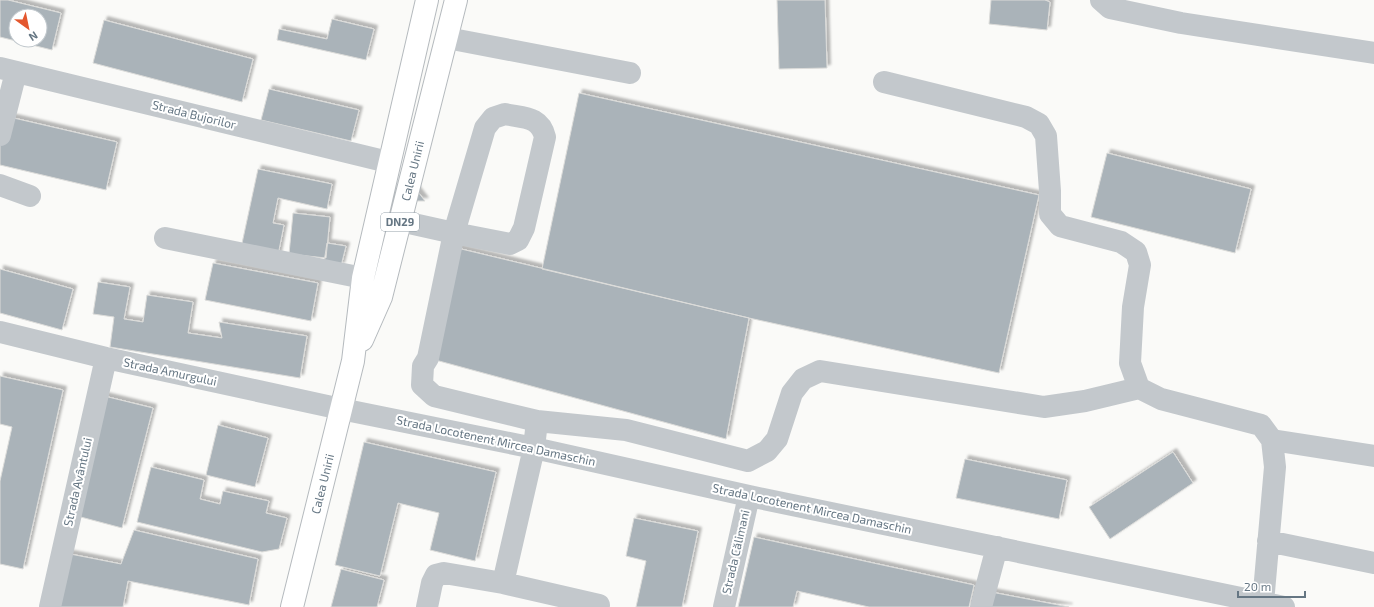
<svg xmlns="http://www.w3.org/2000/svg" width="1374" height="607" font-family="'Exo 2',sans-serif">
<defs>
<filter id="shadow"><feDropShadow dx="3.5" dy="-3.5" stdDeviation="1" flood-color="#0004"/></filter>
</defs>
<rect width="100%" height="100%" fill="#fafaf8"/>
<!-- building -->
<path fill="#aab3b9" stroke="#dcdcda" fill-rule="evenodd" filter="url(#shadow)" d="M 0,0 L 8,0 L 61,13 L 52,50 L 0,37 ZM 16,16 L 40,16 L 40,40 L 16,40 Z
M 777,0 L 825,0 L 827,68 L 779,69 Z
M 991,0 L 1045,0 L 1050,2 L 1047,30 L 989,24 Z
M 332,19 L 374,29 L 366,60 L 277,40 L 279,29 L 327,39 Z
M 104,20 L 253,59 L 242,102 L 93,63 Z
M 269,89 L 359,110 L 351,141 L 261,120 Z
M 579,93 L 1039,195 L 999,373 L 749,318 L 542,269 Z
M 5,116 L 117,142 L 106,190 L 0,165 L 0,135 Z
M 1107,153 L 1251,189 L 1235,253 L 1091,217 Z
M 258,169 L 332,184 L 327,209 L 278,198 L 273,223 L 284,225 L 278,255 L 241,248 Z
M 415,188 L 425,201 L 411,201 Z
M 293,213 L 330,217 L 326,258 L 289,254 Z
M 327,243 L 346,246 L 341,266 L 324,262 Z
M 457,248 L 749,318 L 726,439 L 428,358 Z
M 213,263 L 318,283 L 311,321 L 205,300 Z
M 0,269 L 73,289 L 62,330 L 0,313 Z
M 98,282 L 130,287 L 124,319 L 143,322 L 147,295 L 193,302 L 188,333 L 222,338 L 219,322 L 307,336 L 300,378 L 110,347 L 114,317 L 93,314 Z
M 0,376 L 63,390 L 23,569 L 0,564 L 0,481 L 12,427 L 0,424 Z
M 104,396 L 153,408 L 122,528 L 77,516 Z
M 218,425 L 268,438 L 255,487 L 206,475 Z
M 364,442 L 496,472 L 475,561 L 430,550 L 439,513 L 398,503 L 380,576 L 335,565 Z
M 1173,452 L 1193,483 L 1110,539 L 1089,507 Z
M 965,459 L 1067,480 L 1059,519 L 956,498 Z
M 151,467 L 204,480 L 200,499 L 220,504 L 223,491 L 269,501 L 266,513 L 287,518 L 279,549 L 262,552 L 137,522 Z
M 634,518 L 698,531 L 682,607 L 636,607 L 646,561 L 626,556 Z
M 134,530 L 258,559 L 249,605 L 128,581 L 123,607 L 54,607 L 65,553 L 121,564 Z
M 754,537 L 974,585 L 969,607 L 869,607 L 797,591 L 793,607 L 738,607 Z
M 341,569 L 384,580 L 377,607 L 331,607 Z
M 991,592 L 1069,607 L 988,607 Z"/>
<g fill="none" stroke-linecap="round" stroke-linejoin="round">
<!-- major casing -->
<g stroke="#b5babe" stroke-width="24">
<path id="major" d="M 362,340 L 381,297 L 456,0
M 292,607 L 353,361 L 363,278 L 427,0"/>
</g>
<!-- minor -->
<path stroke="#c3c8cc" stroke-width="22" d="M 1101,0 L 1110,8 L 1181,23 L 1374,53
M 447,38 L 630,73
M 0,68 L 388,162
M 884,82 L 1026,117 L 1039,124 L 1046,136 L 1050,191 L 1050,214 L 1060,226 L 1121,242 L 1136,252 L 1140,265 L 1133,307 L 1130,363 L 1139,388 L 1161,399 L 1261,425 L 1272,440 L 1275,467 L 1263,603
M 505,114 C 524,118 540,116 545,137 L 524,228 L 518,240 L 510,244 L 454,233 L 485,128 L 493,118 Z
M 0,135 L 16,72
M 0,185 L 30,196
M 400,221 L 454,233 L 428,358 L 423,366 L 422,385 L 434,396 L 537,421 L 534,448 L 503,583
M 165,238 L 363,278
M 0,332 L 106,358 L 341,409 L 534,448 L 749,496 L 1284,607
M 537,421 L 626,430 L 748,461 L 767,451 L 777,439 L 792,393 L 803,379 L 820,371 L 1044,407 L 1085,401 L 1139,388
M 1272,440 L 1374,456
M 1268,541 L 1374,563
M 50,607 L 106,358
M 427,607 L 432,583 L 436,575 L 444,573 L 503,583 L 599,605
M 724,607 L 749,496
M 981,607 L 997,547"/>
<!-- major -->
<use href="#major" stroke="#fff" stroke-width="22"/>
</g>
<g text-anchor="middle" stroke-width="4" stroke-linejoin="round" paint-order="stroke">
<!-- shield labels -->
<rect fill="#fff" stroke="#939fa8" stroke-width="1" x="381" y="213" width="38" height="18" rx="3"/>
<g font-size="11" font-weight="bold" fill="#657683">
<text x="400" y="226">DN29</text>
</g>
<!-- street labels -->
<g font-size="12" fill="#657683" stroke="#fff">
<text transform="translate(194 115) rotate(14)" y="4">Strada Bujorilor</text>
<text transform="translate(413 171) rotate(-76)" y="4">Calea Unirii</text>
<text transform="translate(170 372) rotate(12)" y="4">Strada Amurgului</text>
<text transform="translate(496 441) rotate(12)" y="4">Strada Locotenent Mircea Damaschin</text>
<text transform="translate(78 482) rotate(-77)" y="4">Strada Avântului</text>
<text transform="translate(323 484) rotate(-76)" y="4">Calea Unirii</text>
<text transform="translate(812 509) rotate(12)" y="4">Strada Locotenent Mircea Damaschin</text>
<text transform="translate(736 552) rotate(-77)" y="4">Strada Călimani</text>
</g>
</g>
<!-- north arrow -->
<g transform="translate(28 28) rotate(147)"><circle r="19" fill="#ffffff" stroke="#c1c8cd"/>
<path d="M0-3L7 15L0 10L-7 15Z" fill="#e4572e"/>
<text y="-6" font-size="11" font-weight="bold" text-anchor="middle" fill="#657683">N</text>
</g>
<!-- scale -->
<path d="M1238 591v6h67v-6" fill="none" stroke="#657683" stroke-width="2"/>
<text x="1244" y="591" font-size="12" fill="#657683" stroke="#ffffff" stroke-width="3" paint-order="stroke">20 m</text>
</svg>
